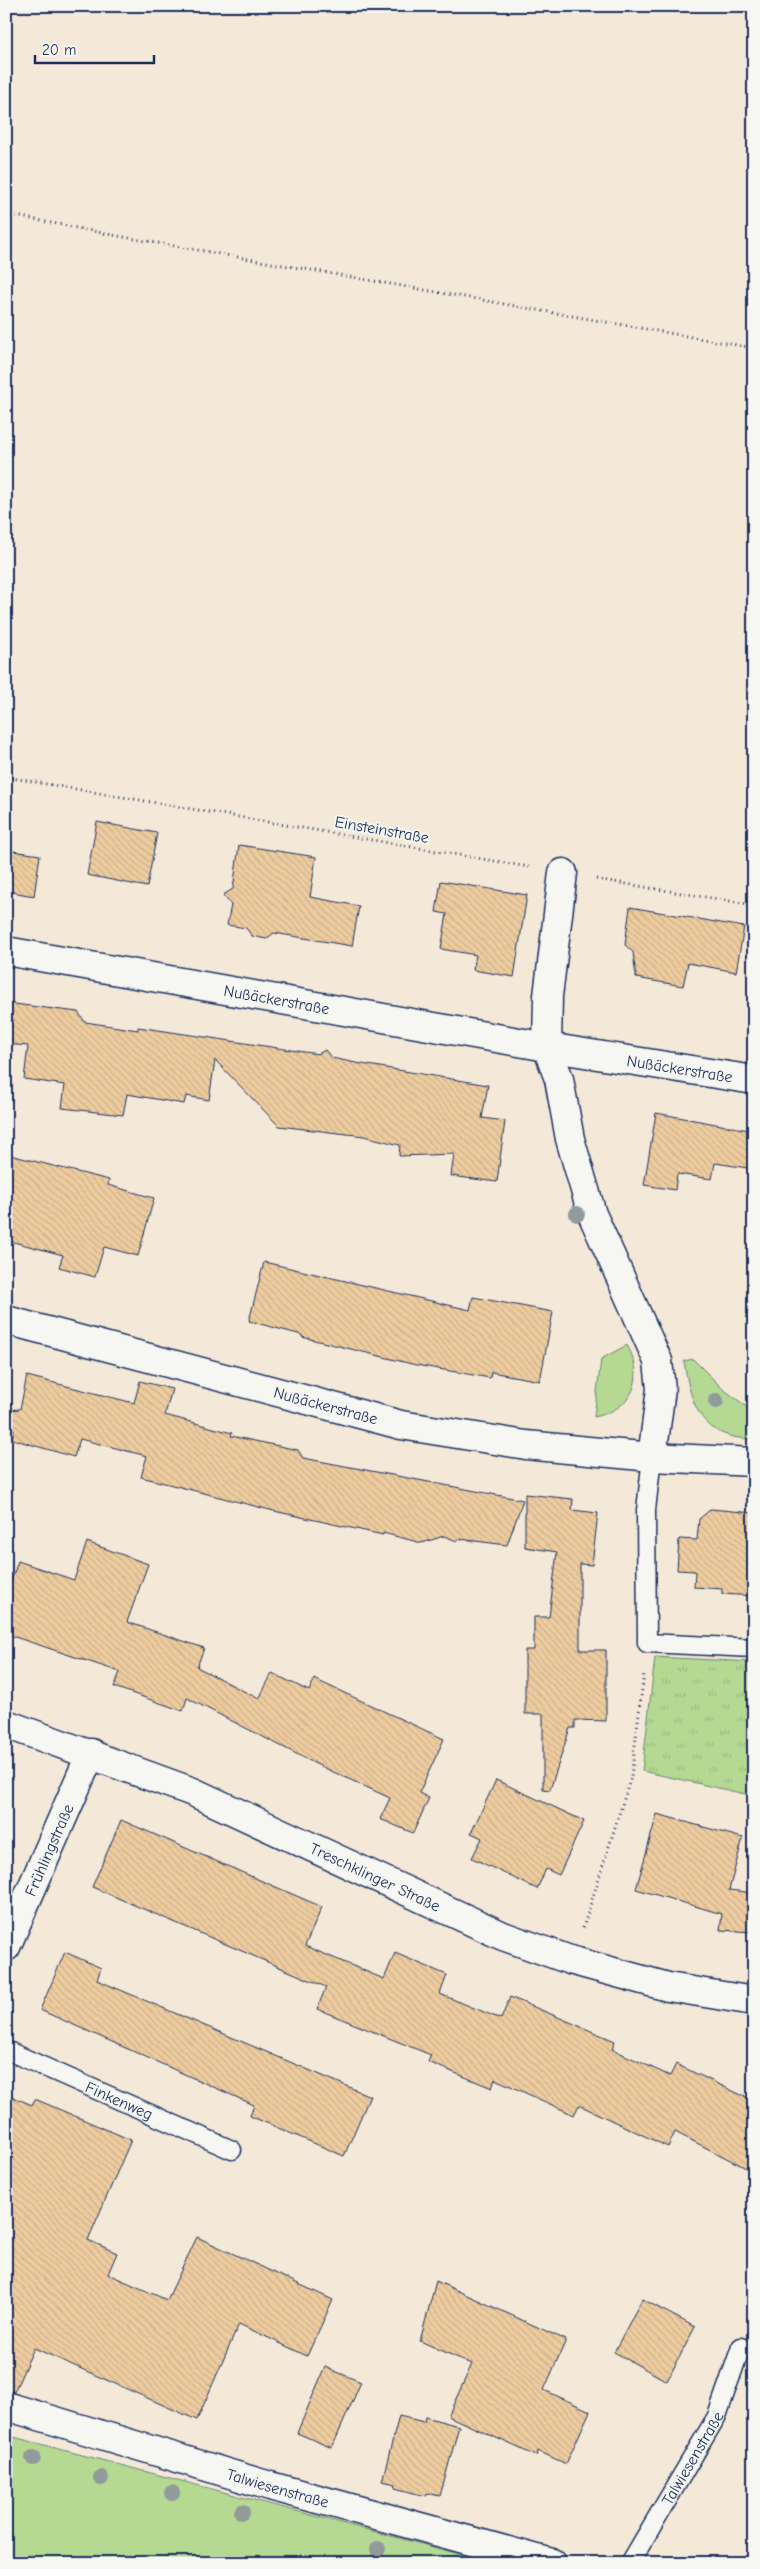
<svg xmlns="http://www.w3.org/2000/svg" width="760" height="2569" font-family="'Comic Neue',sans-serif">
<defs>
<pattern id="park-tufts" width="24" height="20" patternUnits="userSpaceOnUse" patternTransform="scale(1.25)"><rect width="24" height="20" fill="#b5d993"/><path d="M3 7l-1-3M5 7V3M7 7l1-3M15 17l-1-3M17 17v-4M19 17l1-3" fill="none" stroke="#9bbb81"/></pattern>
<pattern id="building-back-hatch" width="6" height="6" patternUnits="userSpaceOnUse" patternTransform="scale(1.25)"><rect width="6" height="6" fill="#eecc9f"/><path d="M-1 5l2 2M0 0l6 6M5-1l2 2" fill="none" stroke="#ccb08b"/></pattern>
</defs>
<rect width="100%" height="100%" fill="#f4e9d9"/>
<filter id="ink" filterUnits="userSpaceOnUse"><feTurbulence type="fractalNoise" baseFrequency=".02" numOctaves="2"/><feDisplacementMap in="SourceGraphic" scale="10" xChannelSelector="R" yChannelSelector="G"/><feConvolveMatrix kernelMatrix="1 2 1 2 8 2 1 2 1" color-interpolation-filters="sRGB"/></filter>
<g filter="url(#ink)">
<!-- grass -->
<path fill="#b5d993" stroke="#688478" d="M 627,1345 C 647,1380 632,1409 594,1417 L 601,1359 Z
M 693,1359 L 723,1389 L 754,1412 L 754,1439 C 701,1439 691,1406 684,1361 Z
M 6,2435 L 494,2563 L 6,2563 Z"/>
<!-- park -->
<path fill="url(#park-tufts)" stroke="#688478" d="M 655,1657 L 754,1662 L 754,1796 L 642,1771 Z"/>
<!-- building -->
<path fill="url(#building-back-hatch)" stroke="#1b2f5e" d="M 97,822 L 157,833 L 147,887 L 87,875 Z
M 239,845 L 316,857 L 310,897 L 359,906 L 352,946 L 274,933 L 266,939 L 252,936 L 246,928 L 227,925 L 231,905 L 223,895 L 233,889 Z
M 6,850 L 40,855 L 34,896 L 6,891 Z
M 441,881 L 527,895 L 514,977 L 473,970 L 476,955 L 441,949 L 447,914 L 436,912 Z
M 630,907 L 744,927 L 736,972 L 688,963 L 683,986 L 636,978 L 633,952 L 625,945 Z
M 6,1003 L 78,1012 L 85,1022 L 138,1030 L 138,1027 L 318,1054 L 325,1050 L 332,1058 L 356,1063 L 488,1085 L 482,1118 L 505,1121 L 497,1182 L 451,1176 L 454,1154 L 399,1156 L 400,1145 L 364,1136 L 279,1126 L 215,1060 L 209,1100 L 186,1096 L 184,1104 L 127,1094 L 123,1115 L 62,1108 L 65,1085 L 24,1079 L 28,1046 L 6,1044 Z
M 656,1113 L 754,1131 L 754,1169 L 715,1163 L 712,1179 L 677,1174 L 675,1190 L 644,1185 Z
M 6,1154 L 109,1180 L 108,1185 L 154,1198 L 138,1256 L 104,1247 L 95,1277 L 59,1267 L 63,1255 L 6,1240 Z
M 264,1262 L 470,1310 L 473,1297 L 553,1312 L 540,1381 L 491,1372 L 490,1378 L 416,1365 L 302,1337 L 302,1335 L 249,1321 Z
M 27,1376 L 134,1403 L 140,1381 L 172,1389 L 165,1415 L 232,1433 L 231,1436 L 298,1450 L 303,1458 L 523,1500 L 507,1545 L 459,1539 L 457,1541 L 444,1536 L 422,1543 L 383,1533 L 383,1535 L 274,1511 L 141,1477 L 147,1456 L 80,1439 L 74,1457 L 12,1439 L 14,1429 L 6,1423 L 6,1410 L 20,1409 Z
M 525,1494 L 573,1499 L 572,1510 L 598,1513 L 592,1565 L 580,1564 L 580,1650 L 606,1650 L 606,1721 L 575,1720 L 575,1728 L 570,1728 L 550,1790 L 543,1789 L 543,1714 L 525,1714 L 525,1650 L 534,1650 L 534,1617 L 549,1617 L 557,1552 L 525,1547 Z
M 711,1509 L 754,1513 L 754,1596 L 722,1594 L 722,1589 L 694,1587 L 695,1571 L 677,1570 L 679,1539 L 697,1540 L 699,1519 Z
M 87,1542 L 148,1564 L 127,1622 L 204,1648 L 197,1667 L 259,1699 L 272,1673 L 309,1691 L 314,1679 L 444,1739 L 419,1793 L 429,1798 L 413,1833 L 380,1819 L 390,1798 L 316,1764 L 187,1698 L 183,1711 L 114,1687 L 120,1672 L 6,1634 L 6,1596 L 18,1561 L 74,1580 Z
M 496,1780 L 584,1821 L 559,1875 L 546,1869 L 537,1889 L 472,1858 L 482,1838 L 471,1833 Z
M 657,1814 L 743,1838 L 729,1890 L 754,1893 L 754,1932 L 720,1930 L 722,1914 L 636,1889 Z
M 121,1820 L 322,1907 L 305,1946 L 384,1979 L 395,1953 L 447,1975 L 440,1994 L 501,2019 L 510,1997 L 615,2041 L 612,2049 L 670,2076 L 676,2064 L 754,2101 L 754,2172 L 675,2132 L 668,2147 L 579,2105 L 574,2115 L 495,2079 L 492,2088 L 428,2062 L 431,2055 L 317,2009 L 326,1987 L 92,1887 Z
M 65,1952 L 101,1968 L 97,1980 L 370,2096 L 344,2156 L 250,2116 L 254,2105 L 40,2010 Z
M 6,2094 L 32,2105 L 35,2099 L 131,2140 L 88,2240 L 117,2253 L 108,2274 L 167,2300 L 197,2237 L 333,2300 L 307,2356 L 239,2324 L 197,2420 L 34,2348 L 14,2392 L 6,2391 Z
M 436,2281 L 566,2340 L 544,2390 L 590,2411 L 566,2464 L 538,2451 L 536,2456 L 448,2416 L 472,2364 L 420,2341 Z
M 642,2299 L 695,2327 L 667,2381 L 614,2352 Z
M 325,2367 L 361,2382 L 332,2448 L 297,2433 Z
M 399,2416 L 424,2422 L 425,2417 L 459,2426 L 440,2496 L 426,2493 L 425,2496 L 395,2488 L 396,2484 L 382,2481 Z"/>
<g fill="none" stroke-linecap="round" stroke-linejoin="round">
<!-- lane casing -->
<g stroke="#1b2f5e" stroke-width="21">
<g id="lane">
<path d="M 652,1457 L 646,1510 L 647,1643 L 754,1648"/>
<path id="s1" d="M 6,2050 L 232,2150"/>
<path id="s2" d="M 630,2563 L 717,2416 L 741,2347"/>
</g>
</g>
<!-- street casing -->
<g stroke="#1b2f5e" stroke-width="31">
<g id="street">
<path d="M 563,873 L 548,996 L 547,1047 L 559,1079 L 570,1139 L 592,1214 L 658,1361 L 661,1389 L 652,1457"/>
<path id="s3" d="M 6,951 L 547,1047 L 754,1080"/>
<path id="s4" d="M 6,1320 L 401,1425 L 526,1445 L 652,1457 L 754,1462"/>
<path id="s5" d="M 6,1724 L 193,1792 L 503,1936 L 570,1960 L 668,1987 L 754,2001"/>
<path id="s6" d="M 6,1947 L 91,1753"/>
<path id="s7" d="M 6,2406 L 270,2486 L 552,2563"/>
</g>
</g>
<!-- path -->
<path stroke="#1b2f5e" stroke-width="3" stroke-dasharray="1 4" stroke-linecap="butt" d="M 6,214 L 118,236 L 754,348
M 6,777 L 529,867
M 596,879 L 754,905
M 583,1928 L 631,1777 L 644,1673"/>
<!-- lane -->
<use href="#lane" stroke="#f6f6f2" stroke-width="18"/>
<!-- street -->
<use href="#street" stroke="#f6f6f2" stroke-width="28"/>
</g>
<!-- trees -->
<g fill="#929a9c">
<circle cx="577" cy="1214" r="8"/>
<circle cx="716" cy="1401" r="8"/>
<circle cx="33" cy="2458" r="8"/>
<circle cx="101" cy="2478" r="8"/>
<circle cx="172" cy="2493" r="8"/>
<circle cx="242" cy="2512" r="8"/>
<circle cx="378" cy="2549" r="8"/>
</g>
</g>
<g text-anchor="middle" stroke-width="4" stroke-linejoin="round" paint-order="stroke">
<!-- street labels -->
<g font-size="16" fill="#1b2f5e" stroke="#f6f6f2">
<text transform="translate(382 829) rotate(10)" y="6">Einsteinstraße</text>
<text dy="6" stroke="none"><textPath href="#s3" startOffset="275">Nußäckerstraße</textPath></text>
<text dy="6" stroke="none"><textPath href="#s3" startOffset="684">Nußäckerstraße</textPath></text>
<text dy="6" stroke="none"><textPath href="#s4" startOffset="331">Nußäckerstraße</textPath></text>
<text dy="6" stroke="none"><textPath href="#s6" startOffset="106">Frühlingstraße</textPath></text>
<text dy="6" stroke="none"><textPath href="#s5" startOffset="400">Treschklinger Straße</textPath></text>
<text dy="6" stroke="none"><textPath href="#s1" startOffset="124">Finkenweg</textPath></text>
<text dy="6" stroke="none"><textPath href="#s2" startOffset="122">Talwiesenstraße</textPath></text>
<text dy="6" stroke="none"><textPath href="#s7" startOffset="284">Talwiesenstraße</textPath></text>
</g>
</g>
<!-- margin -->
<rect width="760" height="2569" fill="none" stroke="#f6f6f2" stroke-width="25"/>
<rect x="12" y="12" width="735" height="2544" fill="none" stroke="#1b2f5e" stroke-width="2" filter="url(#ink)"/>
<!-- scale -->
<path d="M35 55v8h119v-8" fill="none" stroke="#1b2f5e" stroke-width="2.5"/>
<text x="42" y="55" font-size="15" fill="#1b2f5e" stroke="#f6f6f2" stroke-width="4" paint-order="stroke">20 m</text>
</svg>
